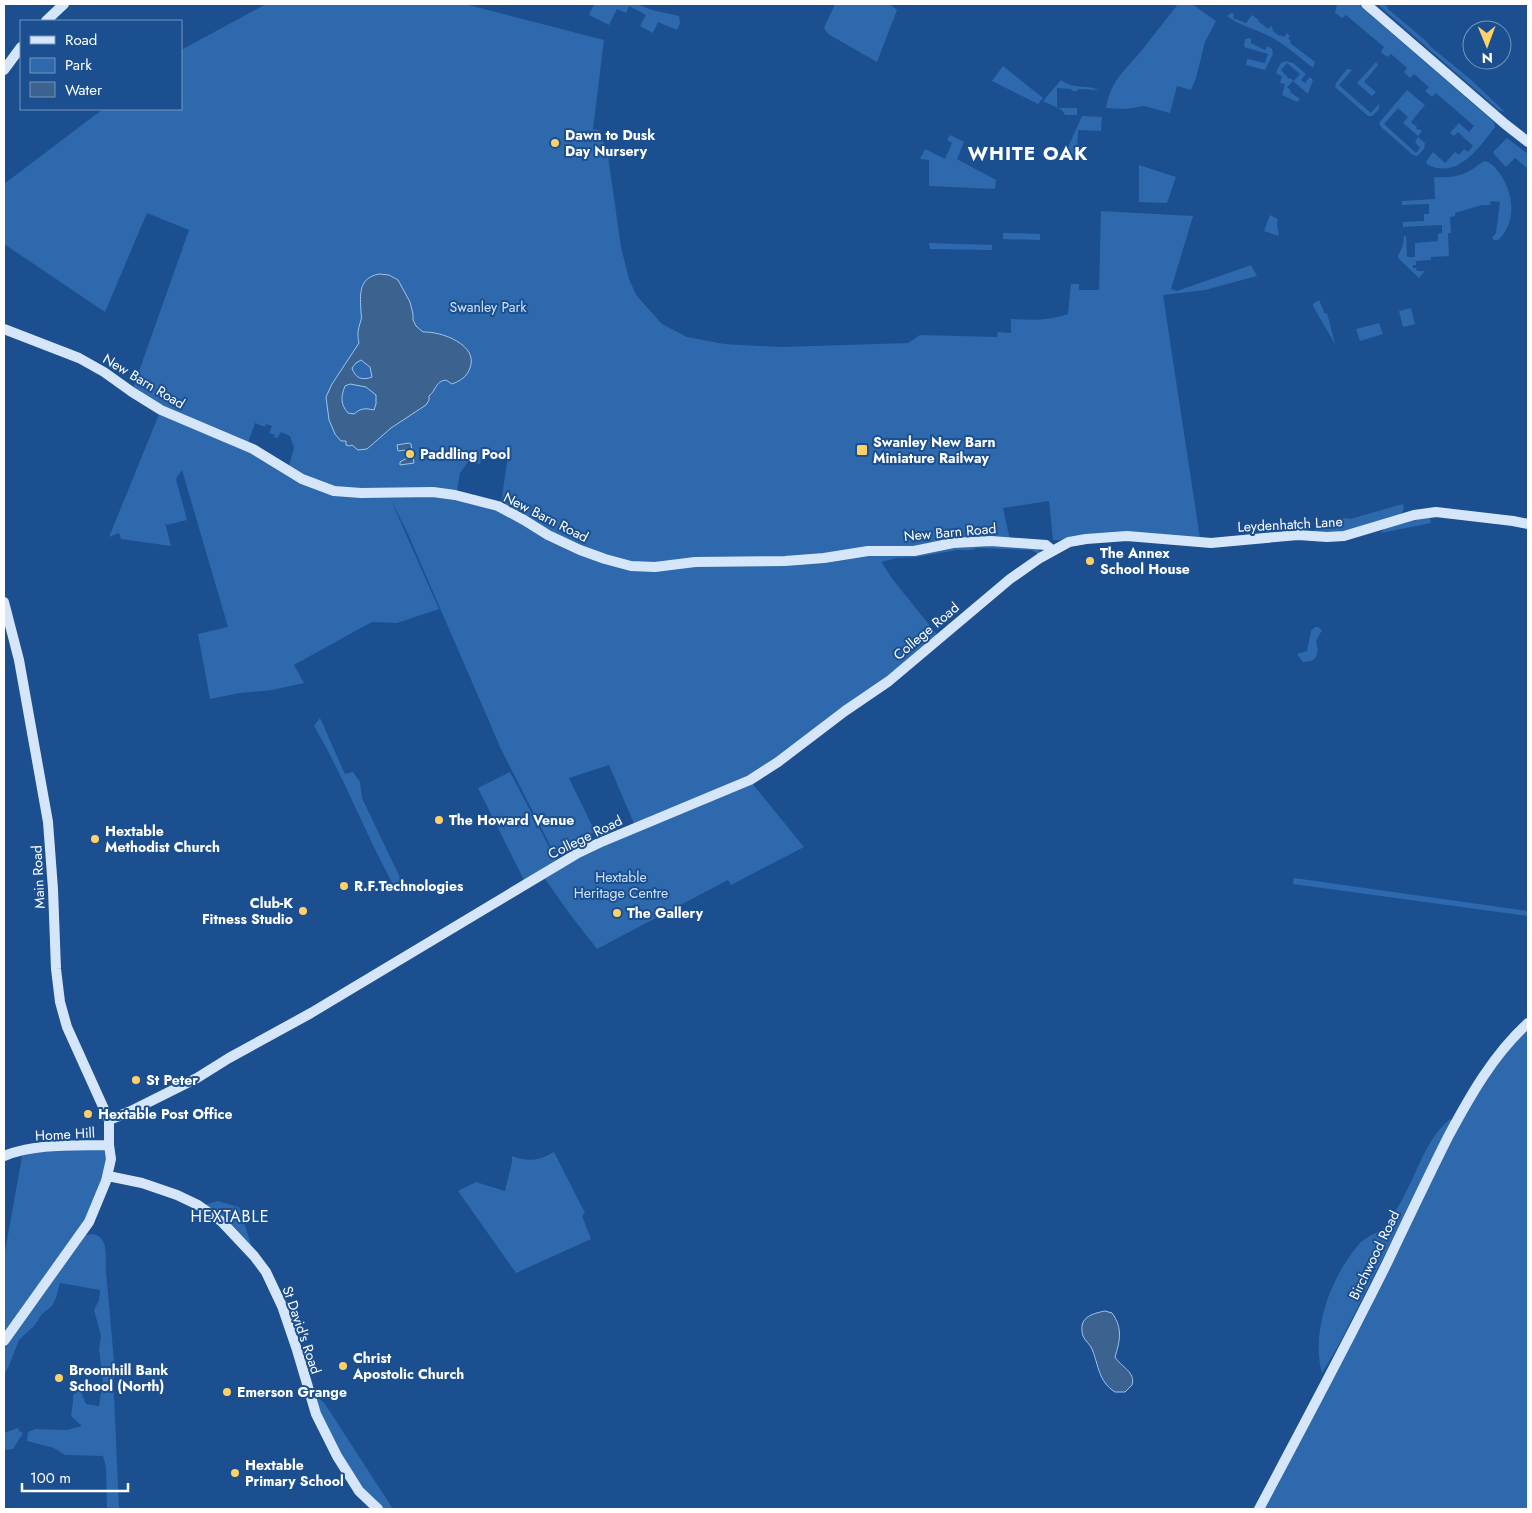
<svg xmlns="http://www.w3.org/2000/svg" width="1532" height="1513" font-family="Jost,sans-serif">
<rect width="100%" height="100%" fill="#1b4f8f"/>
<!-- green -->
<path fill="#2e69ad" fill-rule="evenodd" d="M 266,4 L 465,4 L 604,40 L 593,129 L 599,130 L 608,156 L 621,247 L 629,279 L 636,295 L 662,324 L 687,337 L 724,344 L 780,347 L 908,343 L 920,335 L 997,337 L 998,332 L 1011,333 L 1011,319 C 1032,320 1049,321 1068,314 L 1071,284 L 1079,284 L 1079,290 L 1099,290 L 1101,211 L 1193,216 L 1171,289 L 1177,291 L 1251,265 L 1257,276 L 1205,290 L 1163,295 L 1200,538 L 1053,540 L 1049,501 L 1003,508 L 1010,540 L 924,547 L 650,565 L 627,564 L 555,536 L 501,503 L 508,456 L 483,450 L 480,464 L 468,462 L 460,473 L 457,491 L 333,488 L 288,469 L 294,448 L 290,436 L 281,432 L 277,438 L 274,437 L 275,435 L 269,433 L 272,426 L 266,424 L 265,427 L 255,423 L 248,443 L 168,412 L 132,391 L 189,230 L 147,213 L 105,312 L 4,244 L 4,184 L 103,109 L 181,109 L 181,50 Z
M 594,4 L 637,4 L 652,10 L 679,16 L 680,23 L 677,30 L 658,22 L 653,33 L 640,26 L 646,15 L 629,6 L 626,13 L 617,9 L 609,25 L 589,15 Z
M 835,4 L 889,4 L 897,10 L 877,62 L 828,34 L 824,28 Z
M 1178,4 L 1192,4 L 1216,21 L 1205,42 L 1196,78 L 1191,90 L 1177,86 L 1170,113 L 1144,106 L 1126,109 L 1106,108 C 1111,79 1125,71 1142,50 C 1154,35 1166,19 1178,4 Z
M 1337,4 L 1358,4 L 1494,122 L 1495,127 C 1479,148 1458,179 1428,165 L 1426,162 L 1433,152 L 1445,163 L 1455,152 L 1459,155 L 1464,149 L 1468,152 L 1473,146 L 1458,132 L 1454,136 L 1450,133 L 1459,123 L 1469,132 L 1474,126 L 1436,93 L 1432,97 L 1425,91 L 1429,87 L 1414,74 L 1410,78 L 1404,72 L 1407,68 L 1391,54 L 1387,57 L 1381,52 L 1384,47 L 1346,15 L 1342,18 L 1335,13 Z
M 1377,4 L 1384,4 L 1388,7 L 1388,9 L 1425,40 L 1431,47 L 1469,78 L 1505,112 L 1499,110 Z
M 1231,13 L 1234,14 L 1233,18 L 1246,23 L 1252,15 L 1259,20 L 1258,21 L 1268,29 L 1271,26 L 1273,29 L 1272,30 L 1279,36 L 1280,35 L 1284,37 L 1287,33 L 1290,36 L 1288,38 L 1291,42 L 1290,43 L 1315,62 L 1313,68 C 1299,57 1286,45 1271,37 C 1256,29 1240,26 1227,16 Z
M 1251,38 L 1251,43 L 1265,50 L 1268,46 L 1272,49 L 1273,54 L 1265,70 L 1246,65 L 1247,59 L 1265,63 L 1268,54 L 1244,47 L 1245,39 Z
M 1286,61 L 1293,63 L 1306,74 L 1301,80 L 1305,83 L 1310,77 L 1313,80 L 1308,94 L 1293,81 L 1287,87 L 1291,91 L 1290,92 L 1300,99 L 1297,102 L 1282,95 L 1285,84 L 1280,83 L 1282,76 L 1277,74 L 1276,72 L 1281,63 ZM 1287,63 L 1300,74 L 1294,81 L 1290,78 L 1289,79 L 1281,70 Z
M 1376,62 L 1378,65 L 1364,82 L 1376,92 L 1372,96 L 1357,83 Z
M 1003,66 L 1043,98 L 1038,104 L 992,81 Z
M 1347,69 L 1352,70 L 1339,85 L 1371,113 L 1379,104 L 1379,109 L 1372,116 L 1368,116 L 1335,87 L 1336,83 Z
M 1061,80 C 1074,90 1085,84 1099,90 L 1078,89 L 1077,91 L 1072,91 L 1071,89 L 1057,88 L 1057,108 L 1077,108 L 1077,115 L 1065,115 L 1062,110 L 1043,101 Z
M 1407,90 L 1425,105 L 1411,122 L 1417,127 L 1416,128 L 1418,130 L 1419,129 L 1422,131 L 1418,136 L 1403,123 L 1408,117 L 1398,108 L 1384,124 L 1416,153 L 1420,148 L 1415,142 L 1418,137 L 1425,143 L 1424,149 L 1417,156 L 1413,155 L 1381,127 L 1379,123 Z
M 1082,116 L 1102,117 L 1101,131 L 1078,130 L 1077,155 L 1065,154 Z
M 950,135 L 964,142 L 957,159 L 996,180 L 995,189 L 929,186 L 929,160 L 920,159 L 925,149 L 945,159 L 952,143 L 947,140 Z
M 1507,138 L 1528,154 L 1528,169 L 1515,158 L 1506,167 L 1494,154 L 1493,152 Z
M 1485,161 C 1492,163 1496,168 1500,174 C 1514,193 1517,223 1498,240 L 1494,240 L 1492,238 L 1496,233 L 1500,202 L 1491,201 L 1490,205 L 1482,205 L 1455,213 L 1455,216 L 1450,217 L 1451,233 L 1448,233 L 1449,256 L 1431,257 L 1431,260 L 1416,261 L 1416,265 L 1413,265 L 1413,268 L 1416,268 L 1417,271 L 1425,271 L 1419,278 L 1399,259 L 1398,256 L 1403,245 L 1404,236 L 1406,236 L 1407,257 L 1415,257 L 1415,243 L 1438,241 L 1438,234 L 1442,233 L 1442,225 L 1403,227 L 1403,222 L 1424,221 L 1424,214 L 1429,214 L 1429,204 L 1402,205 L 1402,201 L 1435,199 L 1434,177 C 1448,178 1459,177 1471,170 C 1476,167 1480,163 1485,161 Z
M 1139,165 L 1176,177 L 1167,203 L 1139,202 Z
M 1270,215 L 1278,219 L 1277,225 L 1279,236 L 1264,231 Z
M 1003,233 L 1040,234 L 1040,240 L 1003,239 Z
M 929,243 L 992,245 L 992,250 L 930,249 Z
M 1319,300 L 1325,314 L 1327,313 L 1335,344 L 1313,306 L 1313,304 Z
M 1411,308 L 1415,324 L 1403,327 L 1399,311 Z
M 1379,323 L 1383,334 L 1360,341 L 1356,329 Z
M 160,412 L 211,432 L 317,488 L 434,494 L 490,507 L 626,568 L 962,544 L 1036,548 L 1040,551 L 1039,555 L 1035,558 L 1037,553 L 1031,550 L 976,548 L 973,550 L 957,550 L 917,557 L 897,558 L 881,562 L 894,581 L 939,637 L 767,767 L 635,826 L 609,765 L 569,778 L 595,832 L 554,853 L 501,749 L 408,534 L 390,498 L 439,609 L 397,623 L 373,622 L 368,624 L 294,665 L 304,683 L 272,690 L 240,693 L 210,699 L 198,634 L 228,627 L 182,470 L 176,479 L 187,520 L 167,525 L 165,523 L 171,546 L 121,539 L 119,533 L 109,537 Z
M 1403,504 C 1405,511 1402,513 1397,517 L 1347,533 L 1311,533 L 1321,524 L 1345,518 L 1350,519 Z
M 1430,516 L 1431,523 L 1381,533 C 1388,521 1417,519 1430,516 Z
M 1315,627 L 1318,627 L 1322,630 L 1316,641 C 1319,652 1319,662 1303,662 L 1297,654 L 1307,651 L 1311,631 Z
M 320,718 L 345,774 L 353,772 L 360,782 L 362,798 L 405,888 L 398,893 C 367,839 346,780 314,726 Z
M 510,772 L 556,860 L 524,880 L 478,788 Z
M 751,782 L 804,847 L 731,885 L 728,880 L 597,949 L 569,913 L 543,876 L 579,857 Z
M 1294,878 L 1528,911 L 1528,916 L 1293,884 Z
M 1528,1024 L 1528,1509 L 1259,1509 L 1466,1105 Z
M 1450,1119 L 1453,1121 L 1337,1348 L 1322,1373 C 1310,1331 1332,1274 1360,1243 C 1368,1235 1382,1232 1388,1223 C 1397,1210 1405,1194 1412,1180 C 1422,1158 1431,1135 1450,1119 Z
M 108,1145 L 110,1159 L 100,1197 L 4,1341 L 4,1257 L 23,1151 Z
M 554,1152 L 585,1213 L 582,1216 L 591,1239 L 516,1273 L 458,1191 L 476,1182 L 505,1191 L 512,1162 L 512,1156 C 528,1162 539,1161 554,1152 Z
M 218,1201 L 239,1207 L 254,1254 L 200,1206 Z
M 92,1234 C 110,1236 105,1259 106,1272 L 114,1361 L 114,1395 L 119,1509 L 107,1509 L 106,1467 L 103,1456 L 65,1455 L 54,1448 L 27,1441 L 28,1432 L 35,1429 L 67,1430 L 82,1426 L 71,1416 L 73,1402 L 73,1395 L 80,1390 L 86,1404 L 99,1406 L 103,1380 L 99,1349 L 101,1336 L 94,1310 L 99,1300 L 100,1290 L 60,1283 L 56,1298 L 52,1306 L 42,1314 L 34,1326 L 19,1340 L 8,1368 L 4,1374 L 4,1350 L 86,1235 Z
M 310,1393 L 316,1395 L 325,1404 L 393,1509 L 378,1509 L 359,1491 Z
M 18,1428 L 19,1431 L 23,1433 L 13,1449 L 4,1450 L 4,1433 Z"/>
<!-- water -->
<path fill="#3c6290" stroke="#9cc4f0" fill-rule="evenodd" d="M 379,274 L 389,275 L 398,280 L 410,302 L 413,314 L 413,320 L 416,326 L 423,332 C 441,331 479,345 470,368 C 467,377 460,381 452,384 L 446,380 C 435,381 436,391 429,396 L 429,400 L 426,405 L 391,428 L 367,449 L 358,450 L 352,445 L 349,446 L 346,445 L 346,441 L 341,441 L 335,434 L 329,420 L 326,397 L 332,384 L 359,343 C 357,333 358,330 361,320 C 362,318 361,314 361,312 C 360,295 358,278 379,274 ZM 361,360 L 370,367 L 372,377 C 362,381 355,378 352,368 L 356,363 ZM 350,384 L 366,387 L 376,395 L 376,404 L 374,410 C 365,408 361,408 354,414 L 348,413 C 340,404 341,396 345,386 Z
M 409,443 L 411,444 L 414,463 L 400,465 L 400,462 L 407,458 L 406,451 L 405,450 L 398,451 L 397,445 Z
M 1105,1311 L 1112,1313 C 1123,1328 1120,1341 1115,1357 C 1121,1367 1136,1372 1132,1385 L 1125,1392 L 1115,1392 C 1098,1381 1099,1366 1092,1349 C 1090,1344 1085,1341 1083,1336 C 1078,1318 1090,1314 1105,1311 Z"/>
<g fill="none" stroke-linecap="round" stroke-linejoin="round">
<!-- secondary -->
<path stroke="#d6e6fa" stroke-width="10" d="M 1366,4 L 1505,124 L 1528,142
M 46,21 L 64,4
M 4,70 L 21,47
M 4,329 L 79,358 L 104,372 L 132,392 L 161,410 L 253,449 L 302,479 L 334,491 L 361,493 L 433,492 L 455,495 L 498,506 L 524,520 L 548,535 L 580,550 L 605,559 L 631,566 L 655,567 L 695,562 L 785,561 L 824,558 L 868,551 L 914,551 L 953,543 L 991,541 L 1046,545 L 1052,550
M 4,602 L 19,660 L 48,822 L 53,889 L 56,969 L 60,1002 L 67,1027 L 109,1120 L 109,1145 L 111,1159 L 106,1181 L 89,1222 L 4,1341
M 109,1120 L 131,1111 L 197,1078 L 229,1058 L 311,1013 L 578,853 L 599,843 L 750,780 L 778,762 L 845,711 L 889,681 L 1010,579 L 1040,558 L 1069,542 L 1086,539 L 1127,536 L 1211,543 L 1298,535 L 1327,537 L 1344,536 L 1414,515 L 1436,512 L 1513,521 L 1528,524
M 4,1156 C 36,1143 75,1146 109,1145
M 108,1176 L 142,1183 L 177,1195 L 198,1205 L 222,1222 L 254,1256 L 266,1272 L 282,1306 L 297,1350 L 316,1414 L 337,1456 L 359,1491 L 378,1509
M 1259,1509 C 1302,1428 1346,1346 1387,1263 C 1407,1221 1427,1179 1448,1137 C 1470,1096 1493,1055 1528,1023"/>
</g>
<!-- markers -->
<g fill="#ffd166" stroke="#1b4f8f" stroke-width="2">
<circle cx="555" cy="143" r="5"/>
<rect x="856" y="444" width="12" height="12" rx="2.5"/>
<circle cx="410" cy="454" r="5"/>
<circle cx="1090" cy="561" r="5"/>
<circle cx="439" cy="820" r="5"/>
<circle cx="95" cy="839" r="5"/>
<circle cx="344" cy="886" r="5"/>
<circle cx="303" cy="911" r="5"/>
<circle cx="617" cy="913" r="5"/>
<circle cx="136" cy="1080" r="5"/>
<circle cx="88" cy="1114" r="5"/>
<circle cx="343" cy="1366" r="5"/>
<circle cx="59" cy="1378" r="5"/>
<circle cx="227" cy="1392" r="5"/>
<circle cx="235" cy="1473" r="5"/>
</g>
<g text-anchor="middle" stroke-width="4" stroke-linejoin="round" paint-order="stroke">
<!-- poi labels -->
<g font-size="14" font-weight="bold" fill="#fff" stroke="#1b4f8f" text-anchor="start">
<text x="565" y="140">Dawn to Dusk<tspan x="565" dy="16">Day Nursery</tspan></text>
<text x="873" y="447">Swanley New Barn<tspan x="873" dy="16">Miniature Railway</tspan></text>
<text x="420" y="459">Paddling Pool</text>
<text x="1100" y="558">The Annex<tspan x="1100" dy="16">School House</tspan></text>
<text x="449" y="825">The Howard Venue</text>
<text x="105" y="836">Hextable<tspan x="105" dy="16">Methodist Church</tspan></text>
<text x="354" y="891">R.F.Technologies</text>
<text x="293" y="908" text-anchor="end">Club-K<tspan x="293" dy="16">Fitness Studio</tspan></text>
<text x="627" y="918">The Gallery</text>
<text x="146" y="1085">St Peter</text>
<text x="98" y="1119">Hextable Post Office</text>
<text x="353" y="1363">Christ<tspan x="353" dy="16">Apostolic Church</tspan></text>
<text x="69" y="1375">Broomhill Bank<tspan x="69" dy="16">School (North)</tspan></text>
<text x="237" y="1397">Emerson Grange</text>
<text x="245" y="1470">Hextable<tspan x="245" dy="16">Primary School</tspan></text>
</g>
<!-- park labels -->
<g font-size="14" fill="#cfe3fa" stroke="#1b4f8f">
<text x="488" y="312">Swanley Park</text>
<text x="621" y="882">Hextable<tspan x="621" dy="16">Heritage Centre</tspan></text>
</g>
<!-- street labels -->
<g font-size="14" fill="#fff" stroke="#1b4f8f">
<text transform="translate(144 381) rotate(31)" y="5">New Barn Road</text>
<text transform="translate(546 517) rotate(27)" y="5">New Barn Road</text>
<text transform="translate(1290 524) rotate(-3)" y="5">Leydenhatch Lane</text>
<text transform="translate(950 532) rotate(-5)" y="5">New Barn Road</text>
<text transform="translate(926 631) rotate(-40)" y="5">College Road</text>
<text transform="translate(585 837) rotate(-26)" y="5">College Road</text>
<text transform="translate(38 877) rotate(-93)" y="5">Main Road</text>
<text transform="translate(65 1134) rotate(-3)" y="5">Home Hill</text>
<text transform="translate(1374 1255) rotate(-64)" y="5">Birchwood Road</text>
<text transform="translate(302 1330) rotate(71)" y="5">St David's Road</text>
</g>
<!-- quarter labels -->
<g font-size="16" letter-spacing="1" fill="#fff" stroke="#1b4f8f">
<text x="230" y="1222">HEXTABLE</text>
</g>
<!-- district labels -->
<g font-size="19" font-weight="bold" letter-spacing="1" fill="#fff" stroke="#1b4f8f">
<text x="1028" y="160">WHITE OAK</text>
</g>
</g>
<!-- border -->
<rect width="1532" height="1513" fill="none" stroke="#ffffff" stroke-width="10"/>
<!-- legend -->
<rect x="20" y="20" width="162" height="90" fill="#1b4f8f" stroke="#7695bc"/>
<rect x="30" y="36" width="25" height="8" fill="#d6e6fa" stroke="#7695bc"/>
<text x="65" y="45" font-size="15" fill="#ffffff">Road</text>
<rect x="30" y="58" width="25" height="15" fill="#2e69ad" stroke="#7695bc"/>
<text x="65" y="70" font-size="15" fill="#ffffff">Park</text>
<rect x="30" y="82" width="25" height="15" fill="#3c6290" stroke="#7695bc"/>
<text x="65" y="95" font-size="15" fill="#ffffff">Water</text>
<!-- north arrow -->
<g transform="translate(1487 45) rotate(179)"><circle r="24" fill="#1b4f8f" stroke="#7695bc"/>
<path d="M0-4L9 19L0 12L-9 19Z" fill="#ffd166"/>
<text y="-8" font-size="14" font-weight="bold" text-anchor="middle" fill="#ffffff">N</text>
</g>
<!-- scale -->
<path d="M22 1483v8h106v-8" fill="none" stroke="#ffffff" stroke-width="2.5"/>
<text x="30" y="1483" font-size="15" fill="#ffffff" stroke="#1b4f8f" stroke-width="4" paint-order="stroke">100 m</text>
</svg>
